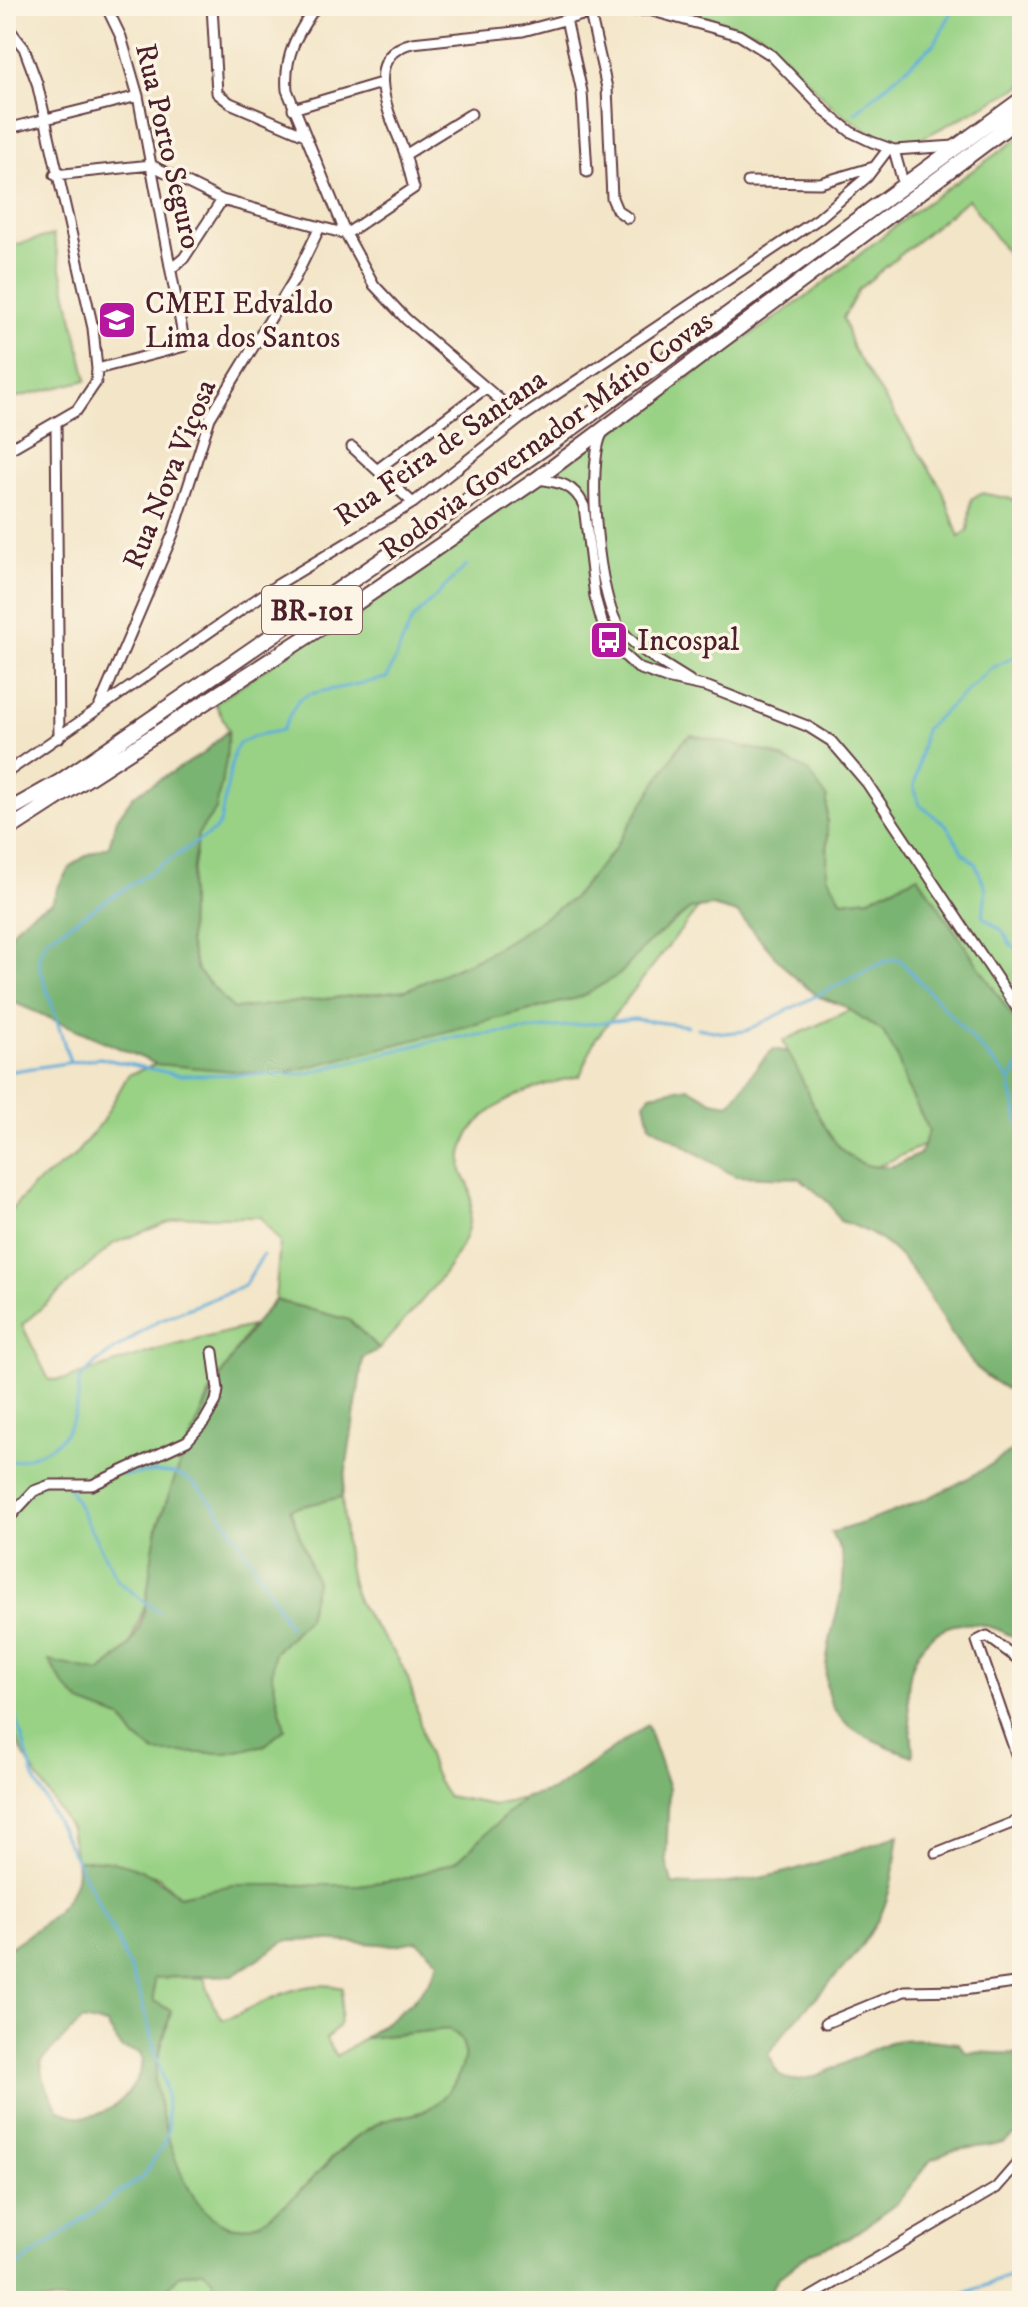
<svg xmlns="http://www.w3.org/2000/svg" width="1028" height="2307" font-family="'IM FELL DW Pica',serif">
<rect width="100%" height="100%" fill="#fcf5e5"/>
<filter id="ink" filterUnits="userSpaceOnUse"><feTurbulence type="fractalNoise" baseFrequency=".0125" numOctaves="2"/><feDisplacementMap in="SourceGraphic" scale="16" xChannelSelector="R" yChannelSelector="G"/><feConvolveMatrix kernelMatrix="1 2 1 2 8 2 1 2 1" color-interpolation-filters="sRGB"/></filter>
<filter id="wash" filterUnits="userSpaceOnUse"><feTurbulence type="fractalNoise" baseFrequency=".006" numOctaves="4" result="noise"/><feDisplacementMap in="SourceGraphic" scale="32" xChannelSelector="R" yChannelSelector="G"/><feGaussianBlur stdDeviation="1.8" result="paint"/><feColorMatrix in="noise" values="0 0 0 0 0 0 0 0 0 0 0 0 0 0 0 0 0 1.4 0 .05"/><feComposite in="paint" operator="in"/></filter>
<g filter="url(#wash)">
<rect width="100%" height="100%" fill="#f3e5c8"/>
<!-- green -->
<path fill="#99d285" stroke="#727858" stroke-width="2" d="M 638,6 L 1022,6 L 1022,86 L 911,144 L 884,143 L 832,106 L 761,34 L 718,20 Z
M 1022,136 L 1022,274 L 968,199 L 859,289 L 843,318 L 853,349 L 942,489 L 959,537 L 968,530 L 971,499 L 981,493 L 1011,499 L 1022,506 L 1022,1031 L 918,876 L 870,898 L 842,901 L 827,875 L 828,834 L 808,771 L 771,753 L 691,735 L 682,742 L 613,851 L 572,899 L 519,934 L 481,957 L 406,990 L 233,1009 L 197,970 L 189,943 L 190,886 L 198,834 L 216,809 L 229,731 L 215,703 L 810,294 L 909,215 Z
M 53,235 L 87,380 L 6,400 L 6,247 Z
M 699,907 L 594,1041 L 580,1076 C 535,1085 454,1110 462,1171 C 463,1177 468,1182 470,1188 C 473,1201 470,1224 465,1237 C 451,1274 405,1318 379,1349 L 349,1320 L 275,1300 L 280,1242 L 260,1217 L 182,1217 L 114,1243 L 22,1325 L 49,1380 L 66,1379 L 160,1349 L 251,1326 L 209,1395 L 157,1526 L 146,1602 L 129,1646 L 100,1672 L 84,1669 L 66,1688 L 83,1704 L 121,1718 L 135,1737 L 156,1753 L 227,1753 L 265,1745 L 285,1729 L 271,1676 L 274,1653 L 307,1619 L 316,1582 L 290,1509 L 342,1497 C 346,1533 344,1581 364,1612 C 379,1634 399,1654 408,1679 C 421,1714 424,1767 447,1796 L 494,1805 L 524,1798 L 457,1861 L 408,1878 L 359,1885 L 232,1885 L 179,1896 L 159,1877 L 88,1860 L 76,1861 L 70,1828 L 25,1757 L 6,1718 L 6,1216 L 33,1186 L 74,1156 L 102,1122 L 128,1075 L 156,1064 L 277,1074 L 581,997 L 620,974 L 646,945 L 690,909 Z
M 871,1000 L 935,1140 L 846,1181 L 783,1041 Z
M 154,1977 L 204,1978 L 213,2004 L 223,2020 C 262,2006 300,1976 343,1988 L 339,2025 L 326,2039 L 336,2056 L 364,2038 L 448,2029 C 485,2045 451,2099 426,2110 C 412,2117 393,2116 379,2123 C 334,2144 308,2192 267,2218 C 195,2263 163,2130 155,2083 C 153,2068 167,2029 171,2012 L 154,2001 Z
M 204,2270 L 214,2282 L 204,2300 L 151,2301 L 158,2298 L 179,2275 Z"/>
<!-- forest -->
<path fill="#7ab472" stroke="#626a4e" stroke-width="2" fill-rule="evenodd" d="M 228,730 L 226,761 L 216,809 L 198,834 L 190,886 L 189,943 L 197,970 L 233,1009 L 406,990 L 481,957 L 519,934 L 572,899 L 613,851 L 682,742 L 691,735 L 771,753 L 808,771 L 827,798 L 827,875 L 842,901 L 870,898 L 918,876 L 1022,1031 L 1022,1398 C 1007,1389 988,1380 976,1367 C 928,1313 921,1244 840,1221 L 829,1203 L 800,1178 L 735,1176 L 650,1125 L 645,1102 L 651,1094 L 688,1087 L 712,1101 L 729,1104 C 747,1086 754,1065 774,1049 L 788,1052 C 812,1090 829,1177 891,1166 C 900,1165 912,1157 920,1154 L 929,1130 L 906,1085 L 897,1056 L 883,1032 L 844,1006 L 817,996 L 789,972 L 737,913 L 712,906 L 690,909 L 646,945 L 620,974 L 581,997 L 277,1075 L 156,1064 L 6,999 C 6,949 0,924 52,903 C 64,868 75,858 109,846 L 117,819 L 134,795 L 204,753 Z
M 275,1300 L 349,1320 L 379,1349 L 363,1358 L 342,1497 L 290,1509 L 316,1582 L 307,1619 L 274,1653 L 272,1676 L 285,1729 L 265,1745 L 227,1753 L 156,1753 L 135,1737 L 121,1718 L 83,1704 L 66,1688 L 49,1661 L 100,1672 C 109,1664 121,1657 128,1647 C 154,1615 146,1560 159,1523 C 186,1443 218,1363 275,1300 Z
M 1022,1443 L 1022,1643 C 976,1609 919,1618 909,1680 C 905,1703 913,1732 913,1756 C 827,1725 812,1705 836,1616 C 841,1598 847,1573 842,1555 C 841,1547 834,1539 831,1533 C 899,1512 965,1487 1022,1443 Z
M 647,1725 L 669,1789 L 666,1860 L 672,1884 C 750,1891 827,1860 899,1835 C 895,1860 892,1891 881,1914 C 854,1969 801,2004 769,2054 C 772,2061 775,2072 781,2076 C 803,2093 865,2050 890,2042 C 911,2036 937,2041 958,2043 L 966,2052 L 1022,2054 L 1022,2130 L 1004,2143 L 951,2151 L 931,2160 L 897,2203 L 849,2238 L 811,2252 L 778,2278 L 764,2301 L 202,2301 L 214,2282 L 204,2270 L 179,2275 L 158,2298 L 151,2301 L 6,2301 L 6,1950 C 34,1931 84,1901 76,1861 C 117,1855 149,1869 179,1896 L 232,1885 L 359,1885 L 408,1878 L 457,1861 L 524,1798 L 554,1790 ZM 320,1940 L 394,1945 L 417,1941 L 439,1961 C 427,1997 393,2016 364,2038 L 448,2029 C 485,2045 451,2099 426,2110 C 412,2117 393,2116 379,2123 C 334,2145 308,2192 267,2218 C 195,2263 163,2130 155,2083 C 153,2068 167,2028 171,2011 L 154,2001 L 154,1978 L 233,1975 L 286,1941 ZM 82,2020 L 107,2025 L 121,2048 L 140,2053 L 143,2060 C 137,2098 96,2131 58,2110 L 44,2082 L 41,2061 Z"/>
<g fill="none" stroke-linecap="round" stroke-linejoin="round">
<!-- stream -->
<path stroke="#60add9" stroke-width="3" d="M 855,113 L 935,43 L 955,6
M 1022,653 L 992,668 L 925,729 L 914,787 L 920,805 L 948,827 L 963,853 L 975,863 L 986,889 L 983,917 L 1003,931 L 1011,946 L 1022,951
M 697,1028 L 725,1033 L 746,1031 L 886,961 L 899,959 L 1011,1081
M 1022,1057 L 1010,1084 L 1022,1137
M 70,1062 L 39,964 L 40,953 L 47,939 L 214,831 L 220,823 L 234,752 L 239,744 L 254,736 L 282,730 L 298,700 L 309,694 L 387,678 L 412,620 L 467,565
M 6,1072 L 100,1058 L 179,1075 L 304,1074 L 441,1039 L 634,1019 L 688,1026
M 6,1463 C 58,1453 79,1432 79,1380 L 97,1362 L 157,1321 L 244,1286 L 263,1255
M 123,1475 C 142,1474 166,1469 184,1477 C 217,1493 271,1595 290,1628
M 83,1481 L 103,1476
M 35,1487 L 51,1475 L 59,1476 L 65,1482
M 69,1488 L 118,1581 L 158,1612
M 6,1511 L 26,1494
M 6,1684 L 34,1778 L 120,1945 L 139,1992 L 166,2091 L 168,2129 L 165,2143 L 142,2177 L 6,2274
M 946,2301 L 1022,2271"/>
</g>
</g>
<g filter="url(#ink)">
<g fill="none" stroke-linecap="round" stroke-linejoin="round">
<!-- minor casing -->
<g stroke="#633d43" stroke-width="13">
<path id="minor" d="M 212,6 L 217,93 L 230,103 L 305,135
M 316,6 C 297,34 284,55 287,90 L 346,234 L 374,285 L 406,319 L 521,418
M 590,13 L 607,88 L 612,198 L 617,210 L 628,218
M 566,19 L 582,92 L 587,172
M 6,25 L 24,48 L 37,83 L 93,328 L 97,369 L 96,382 L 77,410 L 6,451
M 293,109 L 381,83
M 6,129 L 138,96
M 894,150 L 904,186
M 405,155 L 471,114
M 55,175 L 151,165 L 222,200 L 346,234
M 748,182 L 820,183 L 874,167
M 346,234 L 414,188 C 410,176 408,163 404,151 C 391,118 359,56 412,43 L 523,31 L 590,13 L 649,10 L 739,35 L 771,55 L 827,113 L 851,132 L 872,142 L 894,150 L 955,146
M 172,268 L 184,258 L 222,200
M 97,369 L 185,346 L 138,96 L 121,37 L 106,6
M 56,423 L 59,738
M 602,434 C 586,464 598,600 620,628 C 636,650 666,665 689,680
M 352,447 L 413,503
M 378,469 L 486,388
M 537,479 C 559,482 574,484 584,506 L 595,597 L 604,629 L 617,649 L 638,668 L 666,678 L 708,687 L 807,726 L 831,741 L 867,783 L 1022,1016
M 100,705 L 173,534 L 210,418 L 294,280 L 320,227
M 6,773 L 277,585 L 413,503 L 521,418 L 818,219 L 867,177 L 889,148
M 6,1521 L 34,1491 L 50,1485 L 92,1485 L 187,1441 L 204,1422 L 216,1401 L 218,1390 L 213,1352
M 1022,1662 L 987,1636 L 977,1641 L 1022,1771
M 936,1853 L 1022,1819
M 826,2023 L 904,1991 L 963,1990 L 1022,1982
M 804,2301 L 996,2188 L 1022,2158"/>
</g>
<!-- primary casing -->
<g stroke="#633d43" stroke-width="18">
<path id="primary" d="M 6,812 L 61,781 L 560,437 L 1022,99
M 6,831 L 317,630 L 537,479 L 1022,116"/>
</g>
<!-- minor -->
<use href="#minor" stroke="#fff" stroke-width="9"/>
<!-- primary -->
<use href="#primary" stroke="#fff" stroke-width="14"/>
</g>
</g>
<!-- icons -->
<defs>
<g id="school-square" transform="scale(2)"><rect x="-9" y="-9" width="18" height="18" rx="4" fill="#b5179e" stroke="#fcf5e5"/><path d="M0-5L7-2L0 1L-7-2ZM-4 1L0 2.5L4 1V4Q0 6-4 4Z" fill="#fff"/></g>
<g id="bus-square" transform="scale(2)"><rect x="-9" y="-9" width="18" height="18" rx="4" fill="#b5179e" stroke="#fcf5e5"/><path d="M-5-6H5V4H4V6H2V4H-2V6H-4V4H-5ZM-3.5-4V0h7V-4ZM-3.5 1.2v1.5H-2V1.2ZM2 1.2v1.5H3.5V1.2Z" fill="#fff"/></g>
</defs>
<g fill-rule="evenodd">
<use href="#school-square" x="117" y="320"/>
<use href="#bus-square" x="609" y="640"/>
</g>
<g text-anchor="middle" stroke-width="7" stroke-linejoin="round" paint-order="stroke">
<!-- shield labels -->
<rect fill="#fcf5e5" stroke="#7f5f63" stroke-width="2" x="262" y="586" width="100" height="48" rx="6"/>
<g font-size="28" font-weight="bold" fill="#4a1f2b">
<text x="312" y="620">BR-101</text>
</g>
<!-- street labels -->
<g font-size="30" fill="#4a1f2b" stroke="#fcf5e5">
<text transform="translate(169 146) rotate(77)" y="10">Rua Porto Seguro</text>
<text transform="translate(546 435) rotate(-36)" y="10">Rodovia Governador Mário Covas</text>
<text transform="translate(440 447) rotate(-35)" y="10">Rua Feira de Santana</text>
<text transform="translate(169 474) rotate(-68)" y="10">Rua Nova Viçosa</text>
</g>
<!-- poi labels -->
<g font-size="30" fill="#4a1f2b" stroke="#fcf5e5" text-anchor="start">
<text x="145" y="313">CMEI Edvaldo<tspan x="145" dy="34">Lima dos Santos</tspan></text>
<text x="637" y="650">Incospal</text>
</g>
</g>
<!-- margin -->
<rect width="1028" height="2307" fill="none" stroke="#fcf5e5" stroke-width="32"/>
</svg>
